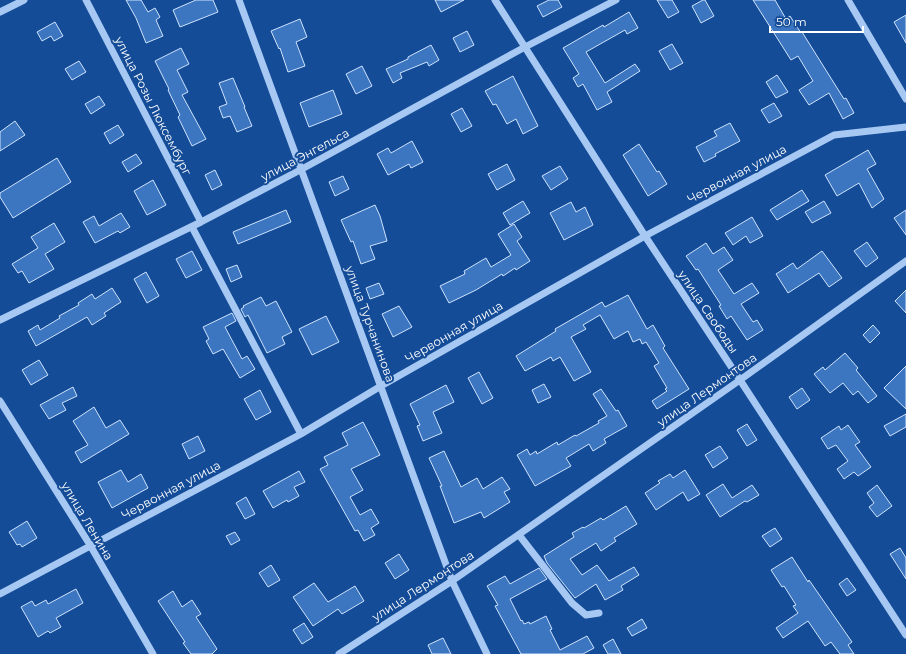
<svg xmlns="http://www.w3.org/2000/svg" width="906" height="654" font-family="Montserrat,sans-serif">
<rect width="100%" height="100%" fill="#144c98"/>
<!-- building -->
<path fill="#3d76c0" stroke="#cee3fd" d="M 126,0 L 141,0 L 148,12 L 155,8 L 160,17 L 156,20 L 163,36 L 146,43 L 136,18 Z
M 196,0 L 213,0 L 218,12 L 180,27 L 173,10 Z
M 435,0 L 464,0 L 441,12 Z
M 549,0 L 558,0 L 562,7 L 543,17 L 537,6 Z
M 657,0 L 672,0 L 679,12 L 668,18 Z
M 703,0 L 705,0 L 714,16 L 701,23 L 692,6 Z
M 753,0 L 775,0 L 786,19 L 790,16 L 801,33 L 802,32 L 844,99 L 846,98 L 854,113 L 843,119 L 829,93 L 809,105 L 799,90 L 813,81 L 798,56 L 791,60 Z
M 629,12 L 638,28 L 627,34 L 625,30 L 586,52 L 605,83 L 635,64 L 640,71 L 607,92 L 612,102 L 597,110 L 583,84 L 578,87 L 573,78 L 579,74 L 563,48 L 603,25 L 604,27 Z
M 906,15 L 906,43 L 894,22 Z
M 300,19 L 307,37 L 296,42 L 305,66 L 288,72 L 280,48 L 279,49 L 271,31 Z
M 55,22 L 63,36 L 54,41 L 51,36 L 42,41 L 37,32 Z
M 467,31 L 474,45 L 460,52 L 453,38 Z
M 672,44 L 683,63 L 670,70 L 659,51 Z
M 431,45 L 439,60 L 429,66 L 427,62 L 400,73 L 402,78 L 393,83 L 386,69 L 408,59 L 408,57 Z
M 181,48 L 189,64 L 177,70 L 188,92 L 182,95 L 206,139 L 192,146 L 178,117 L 180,115 L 168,90 L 169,89 L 155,61 Z
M 79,61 L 86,72 L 72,80 L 65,69 Z
M 362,66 L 372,86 L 356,94 L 346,74 Z
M 777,75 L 788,92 L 776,98 L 766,82 Z
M 513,76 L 538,126 L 523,134 L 516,119 L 507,124 L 496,104 L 493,105 L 485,91 Z
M 233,78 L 245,107 L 244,107 L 252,126 L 237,132 L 230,116 L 223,118 L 219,107 L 227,104 L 219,83 Z
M 333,90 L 342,114 L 309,127 L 300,103 Z
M 99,96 L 105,105 L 91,114 L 85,104 Z
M 774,103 L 782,116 L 769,123 L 761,110 Z
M 462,108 L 472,126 L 461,132 L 451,114 Z
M 15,121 L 25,135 L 0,151 L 0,132 Z
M 730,123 L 740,141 L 715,154 L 716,156 L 704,162 L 696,147 L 717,136 L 714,131 Z
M 118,125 L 124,135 L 110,144 L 104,133 Z
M 412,141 L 423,162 L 411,168 L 409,164 L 388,175 L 377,154 L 388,148 L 391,153 Z
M 639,144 L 657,172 L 659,171 L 667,184 L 648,196 L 623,155 Z
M 868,150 L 876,164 L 867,169 L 884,199 L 872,208 L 859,183 L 837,196 L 825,175 Z
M 136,154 L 142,163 L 128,172 L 122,162 Z
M 57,158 L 71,182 L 13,218 L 0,197 L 0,193 Z
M 507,164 L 515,180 L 497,190 L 488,174 Z
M 560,166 L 568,179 L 551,190 L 542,176 Z
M 215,170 L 222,185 L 212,190 L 205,175 Z
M 343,176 L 349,189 L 335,196 L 329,182 Z
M 153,180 L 166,205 L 147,215 L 134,191 Z
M 802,190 L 809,201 L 777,220 L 770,210 Z
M 523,201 L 530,213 L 510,225 L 503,213 Z
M 824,201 L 831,213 L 812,223 L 805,212 Z
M 571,202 L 576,212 L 585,207 L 593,225 L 564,240 L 550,213 Z
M 375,205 L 380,216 L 387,241 L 370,246 L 375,259 L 361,264 L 353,241 L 351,242 L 341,220 Z
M 286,210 L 291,222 L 238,244 L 233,232 Z
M 906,210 L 906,235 L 894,218 Z
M 121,213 L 130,227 L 120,233 L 118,231 L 95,243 L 83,222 L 94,216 L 99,226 Z
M 752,217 L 763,236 L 750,243 L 746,236 L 733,245 L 725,233 Z
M 54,223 L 65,242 L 45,254 L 54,269 L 29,283 L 22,271 L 18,273 L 12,264 L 38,248 L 31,237 Z
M 514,224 L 522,237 L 517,241 L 530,261 L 516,270 L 515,268 L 503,276 L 502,274 L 476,290 L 449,303 L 440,286 L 465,274 L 464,271 L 486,258 L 491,267 L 511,255 L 498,234 Z
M 867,242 L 878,258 L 866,267 L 854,251 Z
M 706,243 L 713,254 L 724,247 L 733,260 L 718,270 L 734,294 L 752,283 L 759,293 L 741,304 L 753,322 L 757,320 L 763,330 L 747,340 L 731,316 L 727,319 L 719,306 L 721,305 L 698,269 L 696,270 L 686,256 Z
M 192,251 L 202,270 L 186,278 L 176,259 Z
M 822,251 L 842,278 L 829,287 L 819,273 L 788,293 L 776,274 L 793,263 L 797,269 Z
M 237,265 L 242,277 L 231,282 L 226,269 Z
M 146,272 L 159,296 L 147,303 L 134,279 Z
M 379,283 L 384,294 L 370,299 L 366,288 Z
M 112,288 L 121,302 L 104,313 L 106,316 L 92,325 L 87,317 L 36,346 L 28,331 L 38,325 L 40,330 L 60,318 L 59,316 L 79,305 L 78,303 L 92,294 L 95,299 Z
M 906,290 L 906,313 L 895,301 Z
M 628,295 L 647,329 L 653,325 L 665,346 L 663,348 L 689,389 L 657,409 L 652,401 L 667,391 L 665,389 L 667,388 L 654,366 L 659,363 L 646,342 L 642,344 L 640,339 L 633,342 L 628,331 L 614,339 L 600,315 L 583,325 L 586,329 L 571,337 L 591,372 L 574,381 L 560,357 L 553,361 L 551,357 L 525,371 L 516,356 L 556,331 L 555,329 L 602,302 L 605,307 Z
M 261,297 L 266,306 L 276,301 L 292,332 L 282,337 L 285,344 L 267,353 L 248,315 L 245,317 L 241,309 L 244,307 L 243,306 Z
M 399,306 L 412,327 L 393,337 L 382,314 Z
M 232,313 L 236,321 L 225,327 L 242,359 L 247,356 L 255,369 L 240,378 L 223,349 L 213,354 L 206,341 L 209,339 L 203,327 Z
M 326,316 L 339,342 L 312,355 L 299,329 Z
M 873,325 L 880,333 L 870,343 L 863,335 Z
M 845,353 L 858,368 L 856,370 L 877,396 L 868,403 L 858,391 L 853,395 L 843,383 L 830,393 L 814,374 L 823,367 L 825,370 Z
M 39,360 L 48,375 L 31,385 L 22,370 Z
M 906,366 L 906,409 L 884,388 Z
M 479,372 L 493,398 L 482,404 L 468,378 Z
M 544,384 L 551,397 L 538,403 L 532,390 Z
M 446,385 L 454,402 L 433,412 L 442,433 L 423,441 L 417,426 L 420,425 L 410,404 Z
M 73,387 L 77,396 L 62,403 L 66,410 L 49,419 L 40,405 Z
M 802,388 L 810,400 L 797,409 L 789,397 Z
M 601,389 L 616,411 L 618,410 L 627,426 L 604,439 L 606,443 L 593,451 L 589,444 L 566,458 L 571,466 L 535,486 L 517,455 L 527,449 L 530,455 L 536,451 L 537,454 L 557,442 L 558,445 L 575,435 L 576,436 L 599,423 L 598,421 L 607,416 L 593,394 Z
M 260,390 L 271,412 L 256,420 L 244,399 Z
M 94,407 L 106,428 L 120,420 L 129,434 L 81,463 L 75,452 L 88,445 L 73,421 Z
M 906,414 L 906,427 L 890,436 L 884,426 Z
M 363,422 L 380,455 L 351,469 L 363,490 L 350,497 L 360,515 L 371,509 L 379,523 L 371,528 L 375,535 L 364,541 L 358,530 L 355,531 L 320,469 L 328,465 L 324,457 L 348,445 L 342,433 Z
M 747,424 L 757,440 L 747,446 L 737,430 Z
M 848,425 L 860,442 L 855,445 L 871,467 L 858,476 L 854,472 L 844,479 L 837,469 L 848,461 L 836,445 L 828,449 L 821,438 L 839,426 L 841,430 Z
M 198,436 L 205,451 L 189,459 L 182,444 Z
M 720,446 L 728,458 L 713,468 L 705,455 Z
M 444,451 L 461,487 L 477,478 L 483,489 L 502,477 L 510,489 L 504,492 L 510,502 L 484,518 L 481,512 L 454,523 L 440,486 L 442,486 L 429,458 Z
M 121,470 L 128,482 L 141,474 L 148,488 L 112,508 L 98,482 Z
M 685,470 L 700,494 L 688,501 L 683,492 L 656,510 L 645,493 L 660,483 L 658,481 L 670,474 L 673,478 Z
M 299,471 L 305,482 L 294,487 L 299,496 L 288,502 L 287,500 L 273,508 L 263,491 Z
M 723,484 L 732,498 L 752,485 L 759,495 L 747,502 L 745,501 L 720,517 L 706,495 Z
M 877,485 L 892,506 L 877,517 L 869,507 L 874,503 L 867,493 Z
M 246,497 L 255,514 L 245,519 L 236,503 Z
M 626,506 L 637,524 L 614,538 L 616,541 L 601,551 L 596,543 L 570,559 L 582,575 L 597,565 L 609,581 L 634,567 L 639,575 L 621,586 L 623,590 L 605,600 L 596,584 L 575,598 L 547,563 L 544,556 L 574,537 L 572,533 L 583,527 L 584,528 L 601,518 L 603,520 Z
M 27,521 L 37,538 L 22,547 L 20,544 L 17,545 L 9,532 Z
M 775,528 L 782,539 L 770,547 L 762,536 Z
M 235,532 L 240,540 L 231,545 L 226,536 Z
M 900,548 L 906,558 L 906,579 L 890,554 Z
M 399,554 L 409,570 L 395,579 L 385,563 Z
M 792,557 L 808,582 L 809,580 L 852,642 L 848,645 L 854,654 L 840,654 L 831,642 L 825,646 L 808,621 L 783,638 L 776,628 L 798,613 L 793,606 L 796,605 L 784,586 L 782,587 L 771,570 Z
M 271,565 L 280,580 L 268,587 L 259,573 Z
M 539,568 L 547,579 L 510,599 L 521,621 L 522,620 L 524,624 L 529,622 L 530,624 L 546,616 L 552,629 L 550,630 L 560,650 L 587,636 L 594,648 L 583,654 L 521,654 L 495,606 L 498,605 L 487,586 L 505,576 L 510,584 Z
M 847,578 L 856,590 L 847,596 L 839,584 Z
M 314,583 L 328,602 L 355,586 L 364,601 L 342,614 L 338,609 L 313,626 L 293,597 Z
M 76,589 L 83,603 L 56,618 L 61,627 L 50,633 L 48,631 L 38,637 L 21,607 L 32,601 L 35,606 L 46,600 L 48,604 Z
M 173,591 L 182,607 L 192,600 L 201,614 L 196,617 L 217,649 L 212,654 L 191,654 L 183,643 L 185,642 L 158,601 Z
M 642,619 L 647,628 L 632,636 L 627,628 Z
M 304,623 L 313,637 L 302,644 L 293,630 Z
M 443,638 L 451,654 L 432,654 L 428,645 Z
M 613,639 L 621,654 L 608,654 L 603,645 Z"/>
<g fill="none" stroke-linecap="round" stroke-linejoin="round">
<!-- minor -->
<path stroke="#a6c8f3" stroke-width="7" d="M 86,0 L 201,222
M 239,0 L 452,581 L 487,654
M 495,0 L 645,236 L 740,380 L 906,635
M 848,0 L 906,99
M 0,12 L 24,0
M 192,227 L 301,434
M 0,320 L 201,222 L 302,169 L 525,47 L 616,0
M 0,401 L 90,545 L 153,654
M 519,535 L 572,603 L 586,615 L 599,613
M 0,594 L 301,434 L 381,386 L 645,236 L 834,135 L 906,127
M 339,654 L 452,581 L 740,380 L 906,261"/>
</g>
<g text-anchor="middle" stroke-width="4" stroke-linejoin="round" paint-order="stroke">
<!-- street labels -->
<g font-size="12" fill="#fff" stroke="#144c98">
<text transform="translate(153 106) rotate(63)" y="4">улица Розы Люксембург</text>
<text transform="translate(305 155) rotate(-28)" y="4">улица Энгельса</text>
<text transform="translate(737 174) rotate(-28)" y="4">Червонная улица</text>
<text transform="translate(708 312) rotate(56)" y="4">улица Свободы</text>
<text transform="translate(370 324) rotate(70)" y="4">улица Турчанинова</text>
<text transform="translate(454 332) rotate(-30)" y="4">Червонная улица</text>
<text transform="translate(707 390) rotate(-35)" y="4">улица Лермонтова</text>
<text transform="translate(171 490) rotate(-28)" y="4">Червонная улица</text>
<text transform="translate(87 521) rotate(59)" y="4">улица Ленина</text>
<text transform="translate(423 586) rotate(-33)" y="4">улица Лермонтова</text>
</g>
</g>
<!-- scale -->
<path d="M770 26v6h93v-6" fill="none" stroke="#ffffff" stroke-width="2"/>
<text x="776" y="26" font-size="12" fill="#ffffff" stroke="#144c98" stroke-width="3" paint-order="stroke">50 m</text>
</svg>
